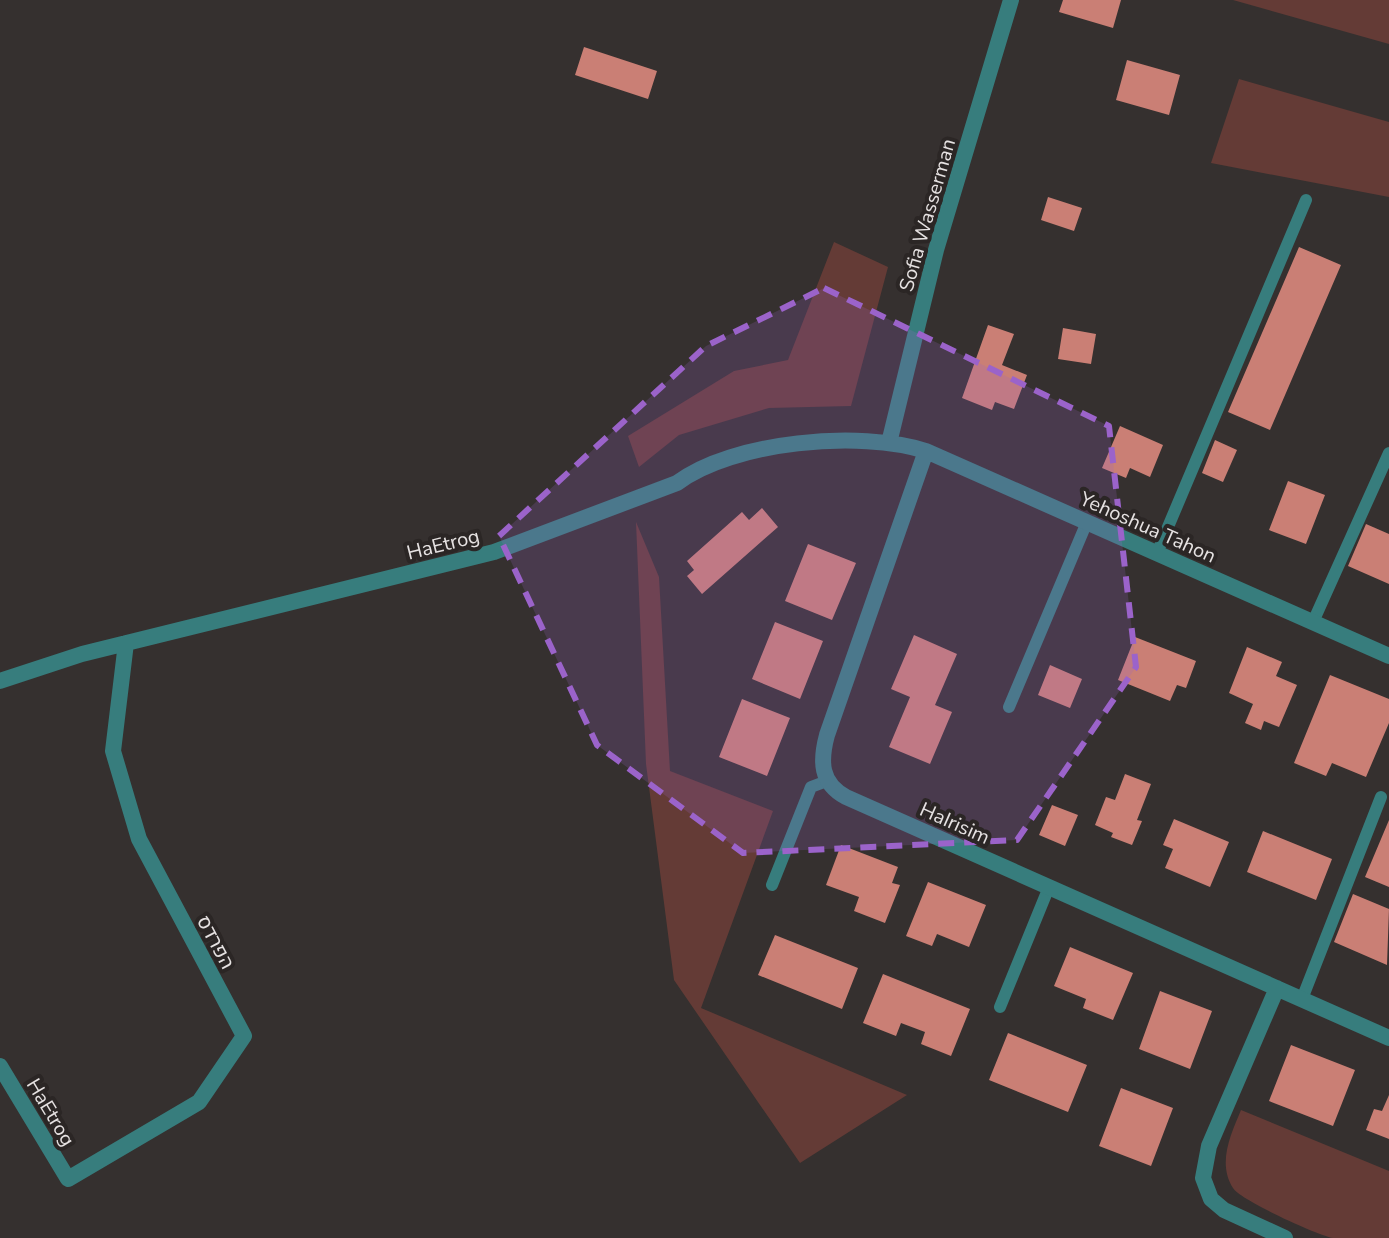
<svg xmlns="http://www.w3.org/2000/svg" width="1389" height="1238" font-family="'Nunito Sans',Heebo,sans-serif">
<rect width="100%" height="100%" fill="#35302f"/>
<!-- green -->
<path fill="#643b36" d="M 1233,0 L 1389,0 L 1389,44 Z
M 1239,79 L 1389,122 L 1389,197 L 1211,163 Z
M 834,242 L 888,267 L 851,406 L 769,408 L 679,435 L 639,467 L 628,436 L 734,371 L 788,360 Z
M 636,522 L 659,577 L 670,771 L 773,811 L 701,1008 L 907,1095 L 800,1163 L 674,980 L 646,764 Z
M 1241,1110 L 1389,1171 L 1389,1238 C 1371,1238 1350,1238 1333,1238 C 1317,1235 1240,1200 1233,1188 C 1217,1163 1231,1134 1241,1110 Z"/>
<!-- building -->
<path fill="#ca7f75" d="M 1063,0 L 1121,0 L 1113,28 L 1059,12 Z
M 584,47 L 657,71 L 648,99 L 575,75 Z
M 1127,60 L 1180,75 L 1169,115 L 1116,100 Z
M 1048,197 L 1082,208 L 1074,231 L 1041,220 Z
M 1299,247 L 1341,265 L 1270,430 L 1228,412 Z
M 988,325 L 1014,334 L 1002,365 L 1027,375 L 1014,409 L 995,402 L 992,410 L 962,398 Z
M 1063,328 L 1096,334 L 1091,364 L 1058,359 Z
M 1120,426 L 1163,445 L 1150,477 L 1130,468 L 1126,478 L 1102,468 Z
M 1215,440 L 1237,450 L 1223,482 L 1202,473 Z
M 1288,481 L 1325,495 L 1306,544 L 1269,530 Z
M 762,508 L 778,527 L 702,594 L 687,576 L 694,570 L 687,561 L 742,512 L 749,520 Z
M 1366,524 L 1389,534 L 1389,584 L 1348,566 Z
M 808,544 L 856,563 L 832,620 L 785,601 Z
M 775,622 L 823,641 L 800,699 L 752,679 Z
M 914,635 L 957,654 L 935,705 L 952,712 L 930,764 L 889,747 L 910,697 L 891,689 Z
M 1135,637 L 1196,661 L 1186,688 L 1177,685 L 1170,701 L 1118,680 Z
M 1247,647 L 1282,662 L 1276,676 L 1297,685 L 1279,727 L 1264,721 L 1261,730 L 1245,723 L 1253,704 L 1229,693 Z
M 1050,665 L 1082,679 L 1070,708 L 1038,695 Z
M 1330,675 L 1389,699 L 1389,723 L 1366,777 L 1332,763 L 1326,776 L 1294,763 Z
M 742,699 L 790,718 L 767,776 L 719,757 Z
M 1125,774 L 1151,784 L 1137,820 L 1142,821 L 1132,845 L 1111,837 L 1113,833 L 1095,825 L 1106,797 L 1115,800 Z
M 1052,805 L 1078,815 L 1065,846 L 1039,835 Z
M 1174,819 L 1229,842 L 1210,887 L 1165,868 L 1173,849 L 1163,845 Z
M 1389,820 L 1389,887 L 1365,877 Z
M 1263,831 L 1332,859 L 1316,900 L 1247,872 Z
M 841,845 L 898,867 L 892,883 L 900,885 L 885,923 L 854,911 L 859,897 L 826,885 Z
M 928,882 L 986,905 L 969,947 L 937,934 L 932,946 L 906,936 Z
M 1353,894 L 1389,909 L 1387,965 L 1334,942 Z
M 775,935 L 858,968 L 842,1009 L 758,975 Z
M 1070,947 L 1133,973 L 1113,1020 L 1083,1008 L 1086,999 L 1054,986 Z
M 883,974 L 970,1009 L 951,1056 L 921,1044 L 925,1032 L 901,1023 L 896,1036 L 863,1023 Z
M 1160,991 L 1212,1011 L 1190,1069 L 1139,1049 Z
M 1008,1033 L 1087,1065 L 1068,1112 L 989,1080 Z
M 1291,1045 L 1355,1070 L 1333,1126 L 1269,1101 Z
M 1121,1088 L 1173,1108 L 1151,1166 L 1099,1146 Z
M 1389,1095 L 1389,1139 L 1366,1130 L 1374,1109 L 1382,1111 Z"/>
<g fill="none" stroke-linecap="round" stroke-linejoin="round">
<!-- lane -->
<path stroke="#377d7d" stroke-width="12" d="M 1157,553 L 1306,200
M 1313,622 L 1389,453
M 1009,707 L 1087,522
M 772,885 L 811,787 L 827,781
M 1302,999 L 1381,797
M 1000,1007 L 1049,887"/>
<!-- street -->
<path stroke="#377d7d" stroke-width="16" d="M 889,443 L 936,250 L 1011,0
M 926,451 L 827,735 C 820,761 820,783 846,797 L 1389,1038
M 0,681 L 82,654 L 494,552 L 677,483 C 733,441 860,430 926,451 L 1389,656
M 1277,988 L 1209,1146 L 1203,1178 L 1211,1199 L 1224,1210 L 1285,1238
M 0,1066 L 68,1179 L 199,1102 L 244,1036 L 139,839 L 113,751 L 126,643"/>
</g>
<!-- marked area -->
<path fill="#9b63ca" fill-opacity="0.2" stroke="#9b63ca" stroke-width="6" stroke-dasharray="16 10" stroke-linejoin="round" d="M 824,288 L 1109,426 L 1136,667 L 1017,840 L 743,853 L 597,745 L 499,536 L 706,346 Z"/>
<g text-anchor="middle" stroke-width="8" stroke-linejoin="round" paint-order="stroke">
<!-- street labels -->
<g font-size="20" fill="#e6e2e2" stroke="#2b2625">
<text transform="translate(927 215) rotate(-74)" y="7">Sofia Wasserman</text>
<text transform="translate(1148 527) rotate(24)" y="7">Yehoshua Tahon</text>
<text transform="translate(443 544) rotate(-14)" y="7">HaEtrog</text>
<text transform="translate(955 823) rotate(24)" y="7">HaIrisim</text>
<text transform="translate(216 942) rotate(62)" y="7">הפרדס</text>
<text transform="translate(51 1112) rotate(59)" y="7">HaEtrog</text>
</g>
</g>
</svg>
